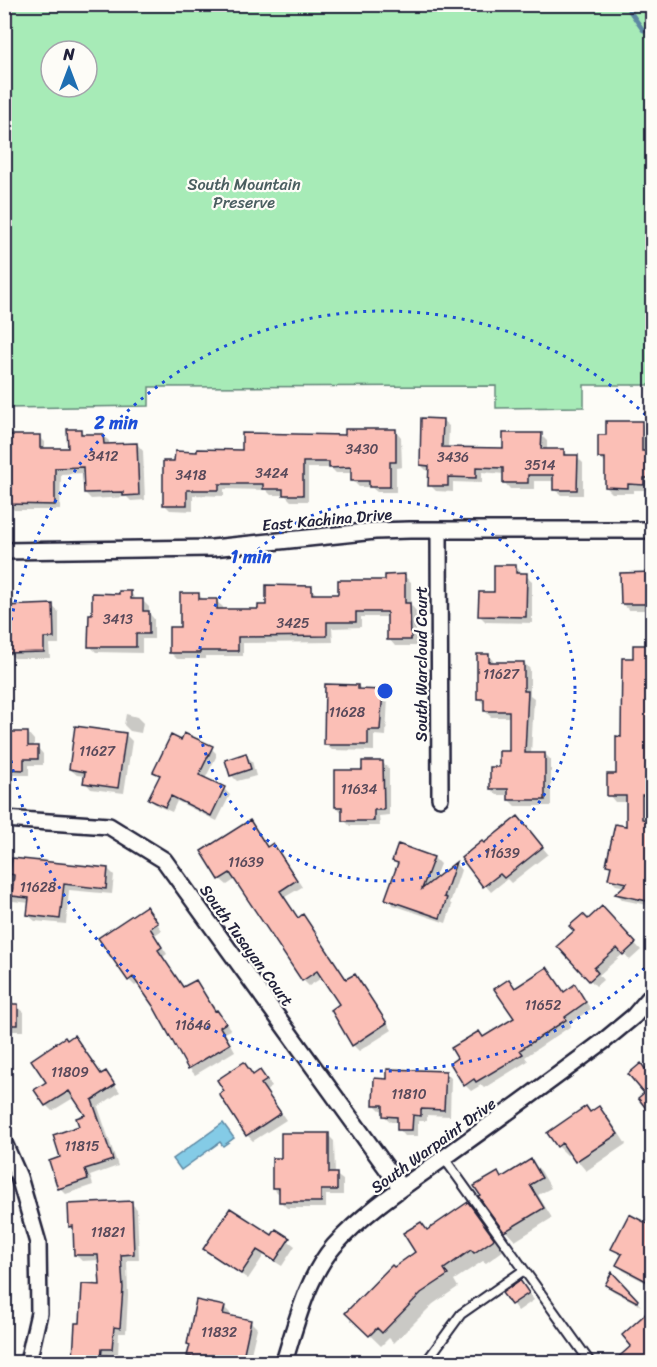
<svg xmlns="http://www.w3.org/2000/svg" width="657" height="1367" font-family="Sriracha,sans-serif">
<rect width="100%" height="100%" fill="#fdfcf7"/>
<filter id="ink" filterUnits="userSpaceOnUse"><feTurbulence type="fractalNoise" baseFrequency=".0167" numOctaves="2"/><feDisplacementMap in="SourceGraphic" scale="12" xChannelSelector="R" yChannelSelector="G"/><feConvolveMatrix kernelMatrix="1 2 1 2 8 2 1 2 1" color-interpolation-filters="sRGB"/></filter>
<g filter="url(#ink)">
<!-- green -->
<path fill="#a7ebb7" stroke="#648679" stroke-width="1.5" fill-rule="evenodd" d="M 4,5 L 652,5 L 652,385 L 584,385 L 584,407 L 496,408 L 496,386 L 149,387 L 149,406 L 5,408 ZM 51,51 L 87,51 L 87,87 L 51,87 Z"/>
<!-- water -->
<path fill="#84cbe6" stroke="#5d87a2" stroke-width="1.5" d="M 223,1123 L 234,1138 L 223,1146 L 220,1142 L 181,1170 L 173,1159 Z"/>
<!-- shadow -->
<path fill="#0003" d="M 442,420 L 449,426 L 448,448 L 504,450 L 541,435 L 547,441 L 547,450 L 563,450 L 570,457 L 577,457 L 583,463 L 583,495 L 561,495 L 555,489 L 555,481 L 534,481 L 534,489 L 510,489 L 504,482 L 504,474 L 482,472 L 482,483 L 453,482 L 453,492 L 436,491 L 430,485 L 430,471 L 427,471 L 421,465 Z
M 641,422 L 647,429 L 647,453 L 652,453 L 652,484 L 650,484 L 650,490 L 634,490 L 634,493 L 612,493 L 606,487 L 605,463 L 599,457 L 608,436 Z
M 80,430 L 86,436 L 102,435 L 109,441 L 109,445 L 137,444 L 143,451 L 145,500 L 131,501 L 127,497 L 91,499 L 85,493 L 84,473 L 61,474 L 60,510 L 14,510 L 8,504 L 8,494 L 4,494 L 4,432 L 12,432 L 16,436 L 39,436 L 45,442 L 45,449 L 70,449 Z
M 395,430 L 401,437 L 402,467 L 396,468 L 396,492 L 377,492 L 371,487 L 359,487 L 352,480 L 352,473 L 336,473 L 331,468 L 308,468 L 308,501 L 291,501 L 285,495 L 271,495 L 266,490 L 224,489 L 224,496 L 193,495 L 193,511 L 170,510 L 164,504 L 243,451 Z
M 516,567 L 532,581 L 532,623 L 486,622 L 480,616 Z
M 652,573 L 652,630 L 647,625 L 647,610 L 629,610 L 622,604 L 622,574 Z
M 404,576 L 411,582 L 411,605 L 416,611 L 416,646 L 395,646 L 389,639 L 388,617 L 361,617 L 361,627 L 332,628 L 333,642 L 243,643 L 243,656 L 206,656 L 206,659 L 177,659 L 171,653 L 198,594 L 205,601 L 216,601 L 223,607 L 223,610 L 260,610 L 311,588 L 317,595 L 340,595 Z
M 130,592 L 137,601 L 143,601 L 149,607 L 149,613 L 154,619 L 154,639 L 142,639 L 142,653 L 96,652 L 90,646 L 121,595 Z
M 52,606 L 59,612 L 59,644 L 49,644 L 50,658 L 14,658 L 7,652 L 7,642 L 4,642 L 4,607 Z
M 635,647 L 652,647 L 652,800 L 648,800 L 647,821 L 652,823 L 652,906 L 623,900 L 617,894 L 626,887 L 616,885 L 610,879 L 612,869 L 608,865 L 628,828 L 628,802 L 615,802 L 609,795 L 617,776 L 635,659 Z
M 488,655 L 495,663 L 524,663 L 530,669 L 530,695 L 534,698 L 531,754 L 545,754 L 551,760 L 551,806 L 515,806 L 509,800 L 509,795 L 497,795 L 491,789 L 511,753 L 511,717 L 491,717 L 485,711 L 485,705 L 478,698 Z
M 358,686 L 363,691 L 382,691 L 388,697 L 386,736 L 374,735 L 374,751 L 332,750 L 325,744 Z
M 126,714 L 137,717 L 143,723 L 141,733 L 130,731 L 124,725 Z
M 4,733 L 28,733 L 34,740 L 34,747 L 37,747 L 43,754 L 43,765 L 29,765 L 29,775 L 8,775 L 8,779 L 4,779 Z
M 125,734 L 132,741 L 124,793 L 91,789 L 85,782 L 85,776 L 77,775 L 70,769 Z
M 210,747 L 216,753 L 216,757 L 205,779 L 224,789 L 230,795 L 217,821 L 177,801 L 172,812 L 156,805 L 150,799 L 161,778 L 155,772 Z
M 245,755 L 252,761 L 256,776 L 237,781 L 231,775 Z
M 383,763 L 389,769 L 389,815 L 379,816 L 380,826 L 350,826 L 344,820 L 343,813 L 336,807 L 363,771 Z
M 250,822 L 268,848 L 273,845 L 279,851 L 302,887 L 285,897 L 299,919 L 303,916 L 309,922 L 347,980 L 355,976 L 361,982 L 392,1030 L 359,1051 L 353,1045 L 341,1005 L 323,977 L 309,986 L 303,980 L 236,879 L 227,885 L 220,879 Z
M 524,825 L 548,854 L 511,883 L 507,879 L 491,892 L 463,859 Z
M 399,846 L 434,858 L 440,864 L 433,882 L 456,864 L 461,870 L 450,903 L 452,905 L 446,923 L 393,905 L 387,898 L 399,865 L 394,861 Z
M 4,868 L 108,869 L 114,875 L 112,894 L 69,890 L 66,924 L 35,921 L 28,915 L 30,903 L 4,900 Z
M 145,908 L 162,930 L 155,935 L 167,954 L 163,957 L 184,988 L 196,982 L 231,1030 L 225,1033 L 235,1051 L 195,1075 L 189,1068 L 154,1005 L 139,983 L 135,986 L 129,980 Z
M 608,914 L 641,950 L 630,960 L 624,953 L 599,975 L 603,980 L 596,986 L 590,980 L 588,921 Z
M 547,969 L 565,993 L 574,986 L 591,1009 L 570,1023 L 571,1026 L 525,1057 L 528,1061 L 484,1088 L 481,1085 L 471,1091 L 465,1085 L 484,1038 L 516,1019 L 509,981 L 516,989 Z
M 4,990 L 12,996 L 13,1006 L 17,1006 L 24,1012 L 24,1031 L 7,1031 L 7,1045 L 4,1045 Z
M 67,1041 L 80,1043 L 102,1075 L 106,1073 L 120,1092 L 98,1107 L 118,1166 L 90,1176 L 93,1185 L 66,1194 L 60,1188 L 62,1158 L 87,1116 L 75,1097 L 52,1111 L 46,1105 L 48,1083 Z
M 244,1064 L 254,1076 L 260,1072 L 266,1078 L 272,1087 L 266,1091 L 286,1120 L 253,1141 L 247,1135 L 226,1091 Z
M 652,1065 L 652,1114 L 640,1098 L 646,1094 L 646,1070 Z
M 445,1072 L 451,1078 L 450,1116 L 427,1115 L 427,1121 L 418,1121 L 418,1136 L 405,1136 L 399,1129 L 399,1122 L 391,1122 L 384,1116 L 385,1111 L 380,1110 L 374,1104 Z
M 599,1108 L 608,1117 L 626,1144 L 586,1171 L 571,1153 L 567,1155 L 558,1146 L 590,1113 Z
M 328,1135 L 334,1141 L 335,1174 L 343,1180 L 343,1195 L 326,1195 L 326,1208 L 287,1208 L 281,1202 L 279,1194 L 273,1188 L 283,1159 Z
M 531,1161 L 541,1171 L 551,1188 L 538,1195 L 552,1218 L 515,1241 L 506,1231 L 497,1173 L 503,1179 Z
M 131,1203 L 137,1209 L 139,1260 L 127,1260 L 128,1295 L 126,1333 L 119,1333 L 118,1355 L 108,1354 L 107,1362 L 79,1362 L 74,1358 L 81,1325 L 101,1287 L 100,1260 L 82,1261 L 76,1255 L 75,1230 L 70,1226 Z
M 468,1204 L 479,1215 L 504,1250 L 486,1263 L 483,1261 L 454,1280 L 458,1287 L 433,1304 L 394,1343 L 389,1338 L 381,1346 L 347,1313 L 394,1269 L 417,1252 L 428,1231 Z
M 630,1216 L 652,1228 L 652,1286 L 624,1271 L 618,1265 L 622,1256 L 613,1249 Z
M 276,1231 L 295,1246 L 282,1266 L 264,1255 L 248,1279 L 205,1249 L 272,1237 Z
M 613,1275 L 641,1306 L 613,1291 L 607,1285 Z
M 520,1282 L 534,1300 L 518,1311 L 504,1293 Z
M 224,1307 L 230,1313 L 229,1317 L 250,1321 L 257,1328 L 249,1362 L 195,1361 L 189,1355 L 191,1346 L 188,1344 Z
M 648,1314 L 652,1318 L 652,1362 L 624,1362 L 620,1358 L 633,1346 Z
M 348,1356 L 364,1360 L 366,1362 L 346,1362 Z"/>
<g fill="none" stroke-linecap="round" stroke-linejoin="round">
<!-- stream -->
<path stroke="#5d87a2" stroke-width="4.5" d="M 625,4 L 643,30 L 652,32"/>
</g>
<!-- building -->
<path fill="#fbbfb6" stroke="#22223b" stroke-width="1.5" d="M 421,418 L 443,419 L 442,447 L 503,448 L 503,433 L 542,433 L 541,449 L 564,449 L 564,455 L 578,455 L 577,490 L 553,490 L 553,475 L 528,475 L 528,483 L 503,483 L 503,468 L 476,467 L 476,478 L 448,477 L 448,486 L 428,486 L 429,466 L 420,465 Z
M 606,421 L 642,421 L 642,451 L 652,451 L 652,478 L 644,478 L 644,485 L 628,484 L 628,488 L 605,487 L 605,458 L 598,458 L 598,435 L 606,435 Z
M 67,429 L 81,429 L 81,434 L 103,434 L 104,444 L 137,443 L 139,495 L 123,496 L 123,492 L 84,493 L 83,467 L 55,468 L 55,505 L 6,504 L 4,435 L 40,435 L 40,448 L 68,448 Z
M 345,429 L 396,429 L 396,462 L 390,462 L 390,487 L 369,487 L 369,481 L 351,481 L 351,467 L 329,468 L 329,462 L 303,462 L 303,495 L 283,495 L 283,489 L 263,489 L 263,484 L 219,484 L 219,490 L 187,490 L 187,505 L 163,505 L 163,461 L 174,461 L 175,451 L 197,452 L 197,449 L 242,450 L 242,433 L 345,435 Z
M 494,565 L 516,565 L 516,573 L 527,573 L 526,617 L 478,616 L 479,592 L 494,592 Z
M 652,572 L 652,604 L 621,604 L 620,573 Z
M 405,574 L 405,603 L 410,603 L 411,640 L 387,640 L 387,612 L 356,612 L 356,622 L 327,622 L 327,636 L 238,637 L 238,651 L 200,651 L 200,653 L 169,653 L 169,627 L 180,627 L 180,593 L 199,593 L 199,599 L 217,599 L 217,609 L 258,609 L 258,605 L 266,605 L 266,585 L 312,586 L 312,594 L 338,594 L 338,580 L 385,580 L 385,575 Z
M 119,591 L 131,591 L 131,599 L 143,599 L 143,611 L 149,611 L 149,634 L 136,634 L 136,647 L 88,647 L 89,614 L 92,614 L 92,593 L 119,594 Z
M 53,604 L 54,638 L 44,638 L 44,652 L 6,653 L 4,606 Z
M 633,645 L 652,645 L 652,795 L 642,795 L 642,819 L 652,821 L 652,871 L 649,887 L 652,887 L 652,902 L 615,894 L 627,883 L 608,879 L 611,866 L 606,865 L 615,824 L 626,826 L 626,796 L 607,796 L 607,774 L 616,774 L 616,736 L 621,737 L 622,658 L 633,658 Z
M 477,654 L 489,654 L 489,662 L 524,662 L 524,691 L 528,691 L 525,753 L 545,753 L 545,800 L 508,800 L 508,789 L 490,789 L 490,767 L 499,767 L 499,751 L 509,751 L 509,711 L 484,711 L 484,699 L 477,699 Z
M 325,684 L 358,685 L 358,689 L 383,690 L 380,730 L 368,730 L 368,745 L 324,745 Z
M 75,726 L 126,733 L 118,788 L 83,783 L 85,772 L 69,769 Z
M 4,732 L 28,732 L 28,746 L 38,746 L 38,759 L 24,759 L 24,770 L 4,769 Z
M 184,733 L 213,746 L 199,775 L 225,787 L 211,816 L 171,796 L 165,807 L 148,799 L 160,775 L 153,772 L 171,735 L 181,740 Z
M 246,753 L 251,769 L 230,776 L 225,760 Z
M 362,761 L 383,761 L 384,810 L 374,810 L 374,821 L 342,821 L 342,807 L 335,807 L 335,770 L 362,770 Z
M 518,816 L 543,847 L 504,878 L 500,874 L 483,887 L 461,858 L 482,841 L 484,843 Z
M 250,820 L 267,847 L 273,843 L 297,880 L 280,891 L 298,918 L 303,914 L 346,979 L 355,974 L 387,1023 L 352,1046 L 331,1010 L 339,1004 L 317,971 L 302,981 L 230,873 L 219,880 L 201,851 Z
M 398,844 L 434,857 L 422,889 L 456,862 L 444,897 L 447,898 L 440,918 L 385,899 L 398,863 L 392,861 Z
M 12,858 L 108,868 L 106,889 L 64,884 L 60,919 L 27,915 L 29,898 L 12,896 L 14,875 L 10,874 Z
M 146,906 L 158,923 L 150,928 L 162,947 L 158,950 L 183,987 L 196,980 L 215,1011 L 217,1010 L 226,1023 L 220,1027 L 230,1044 L 188,1069 L 153,1006 L 133,977 L 128,981 L 98,938 Z
M 602,906 L 636,943 L 623,955 L 617,948 L 594,968 L 598,973 L 589,981 L 557,946 L 574,931 L 569,926 L 583,914 L 588,919 Z
M 547,967 L 564,992 L 575,984 L 586,1002 L 565,1017 L 566,1020 L 520,1050 L 523,1054 L 476,1082 L 474,1079 L 464,1086 L 450,1063 L 457,1058 L 451,1048 L 479,1031 L 483,1037 L 514,1018 L 494,989 L 509,979 L 515,988 Z
M 4,1004 L 18,1004 L 18,1025 L 4,1025 Z
M 74,1035 L 101,1074 L 106,1071 L 115,1085 L 92,1100 L 113,1160 L 85,1169 L 88,1179 L 58,1189 L 49,1161 L 60,1157 L 53,1135 L 79,1126 L 76,1118 L 85,1115 L 69,1091 L 45,1106 L 34,1090 L 46,1082 L 31,1060 L 65,1037 L 67,1040 Z
M 244,1062 L 253,1075 L 260,1070 L 267,1080 L 261,1084 L 281,1113 L 246,1136 L 219,1094 L 224,1091 L 217,1080 Z
M 641,1063 L 645,1069 L 652,1063 L 652,1116 L 638,1098 L 644,1093 L 628,1074 Z
M 387,1069 L 446,1071 L 444,1110 L 421,1109 L 421,1116 L 413,1115 L 412,1130 L 397,1130 L 397,1117 L 383,1116 L 383,1105 L 373,1105 L 374,1078 L 387,1079 Z
M 586,1106 L 590,1112 L 599,1106 L 618,1134 L 575,1162 L 562,1143 L 557,1147 L 547,1133 Z
M 281,1133 L 329,1133 L 329,1173 L 337,1173 L 337,1190 L 321,1190 L 321,1202 L 279,1202 L 279,1188 L 272,1188 L 272,1158 L 281,1158 Z
M 531,1159 L 542,1178 L 530,1185 L 544,1208 L 504,1232 L 478,1196 L 480,1195 L 474,1186 L 498,1172 L 501,1178 Z
M 132,1201 L 134,1254 L 121,1255 L 123,1288 L 120,1328 L 114,1327 L 112,1349 L 102,1349 L 101,1360 L 73,1358 L 75,1323 L 80,1323 L 82,1284 L 100,1285 L 98,1255 L 74,1255 L 73,1226 L 69,1227 L 68,1204 Z
M 468,1202 L 494,1238 L 493,1240 L 474,1253 L 471,1250 L 444,1269 L 448,1275 L 421,1293 L 382,1333 L 377,1328 L 369,1336 L 345,1313 L 392,1265 L 394,1267 L 415,1252 L 403,1233 L 421,1222 L 427,1230 Z
M 230,1208 L 272,1235 L 276,1229 L 290,1238 L 275,1261 L 257,1250 L 241,1274 L 203,1249 Z
M 629,1214 L 652,1226 L 652,1284 L 616,1265 L 622,1254 L 611,1249 Z
M 612,1272 L 638,1300 L 637,1302 L 605,1285 Z
M 520,1280 L 529,1293 L 511,1305 L 502,1293 Z
M 196,1300 L 225,1306 L 223,1314 L 251,1320 L 242,1362 L 212,1361 L 187,1356 L 190,1345 L 187,1344 Z
M 652,1308 L 652,1362 L 613,1362 L 631,1346 L 622,1335 Z"/>
<g fill="none" stroke-linecap="round" stroke-linejoin="round">
<!-- lane casing -->
<g stroke="#22223b" stroke-width="12">
<path id="lane" d="M 444,1158 L 590,1362
M 426,1362 L 461,1314 L 524,1270"/>
</g>
<!-- street casing -->
<g stroke="#22223b" stroke-width="20">
<path id="street" d="M 439,530 L 440,798
M 4,551 L 212,548 L 375,531 L 410,530 L 652,530
M 4,819 L 109,826 L 164,860 L 401,1188
M 4,1143 L 19,1177 L 38,1243 L 39,1313 L 28,1362
M 284,1362 C 296,1324 307,1277 334,1246 C 366,1210 409,1183 448,1155 C 501,1117 553,1079 605,1040 L 634,1016 L 652,995"/>
</g>
<!-- lane -->
<use href="#lane" stroke="#fdfcf7" stroke-width="8"/>
<!-- street -->
<use href="#street" stroke="#fdfcf7" stroke-width="15"/>
</g>
</g>
<!-- distance rings -->
<g fill="none" stroke="#1d4ed8" stroke-width="3" stroke-dasharray="3 6">
<circle cx="385" cy="691" r="190"/>
<path d="M651 962A380 380 0 1 1 651 420"/>
</g>
<g text-anchor="middle" stroke-width="4.5" stroke-linejoin="round" paint-order="stroke">
<!-- number labels -->
<g font-size="14" fill="#58495a">
<text x="362" y="454">3430</text>
<text x="103" y="461">3412</text>
<text x="453" y="462">3436</text>
<text x="540" y="470">3514</text>
<text x="272" y="478">3424</text>
<text x="191" y="480">3418</text>
<text x="118" y="624">3413</text>
<text x="293" y="628">3425</text>
<text x="501" y="679">11627</text>
<text x="347" y="717">11628</text>
<text x="97" y="756">11627</text>
<text x="359" y="794">11634</text>
<text x="502" y="858">11639</text>
<text x="246" y="867">11639</text>
<text x="38" y="892">11628</text>
<text x="543" y="1010">11652</text>
<text x="193" y="1030">11646</text>
<text x="70" y="1077">11809</text>
<text x="409" y="1099">11810</text>
<text x="82" y="1151">11815</text>
<text x="108" y="1237">11821</text>
<text x="219" y="1337">11832</text>
</g>
<!-- park labels -->
<g font-size="16" fill="#4a5e60" stroke="#fdfcf7">
<text x="244" y="190">South Mountain<tspan x="244" dy="18">Preserve</tspan></text>
</g>
<!-- street labels -->
<g font-size="16" fill="#22223b" stroke="#fdfcf7">
<text transform="translate(327 519) rotate(-5)" y="6">East Kachina Drive</text>
<text transform="translate(421 664) rotate(-90)" y="6">South Warcloud Court</text>
<text transform="translate(247 945) rotate(54)" y="6">South Tusayan Court</text>
<text transform="translate(433 1145) rotate(-36)" y="6">South Warpaint Drive</text>
</g>
</g>
<circle cx="385" cy="691" r="9" fill="#1d4ed8" stroke="#fdfcf7" stroke-width="3"/>
<g font-size="18" text-anchor="middle" font-weight="bold" fill="#1d4ed8" stroke="#fdfcf7" stroke-width="4.5" stroke-linejoin="round" paint-order="stroke">
<text x="116" y="429">2 min</text>
<text x="251" y="563">1 min</text>
</g>
<!-- margin -->
<rect width="657" height="1367" fill="none" stroke="#fdfcf7" stroke-width="24"/>
<rect x="12" y="12" width="633" height="1343" fill="none" stroke="#22223b" stroke-width="2" filter="url(#ink)"/>
<!-- north arrow -->
<g transform="translate(69 69)"><circle r="28" fill="#fdfcf7" stroke="#a5a5ac" stroke-width="1.5"/>
<path d="M0-4.5L10 22L0 15L-10 22Z" fill="#1f6fb2"/>
<text y="-9" font-size="16" font-weight="bold" text-anchor="middle" fill="#22223b">N</text>
</g>
</svg>
